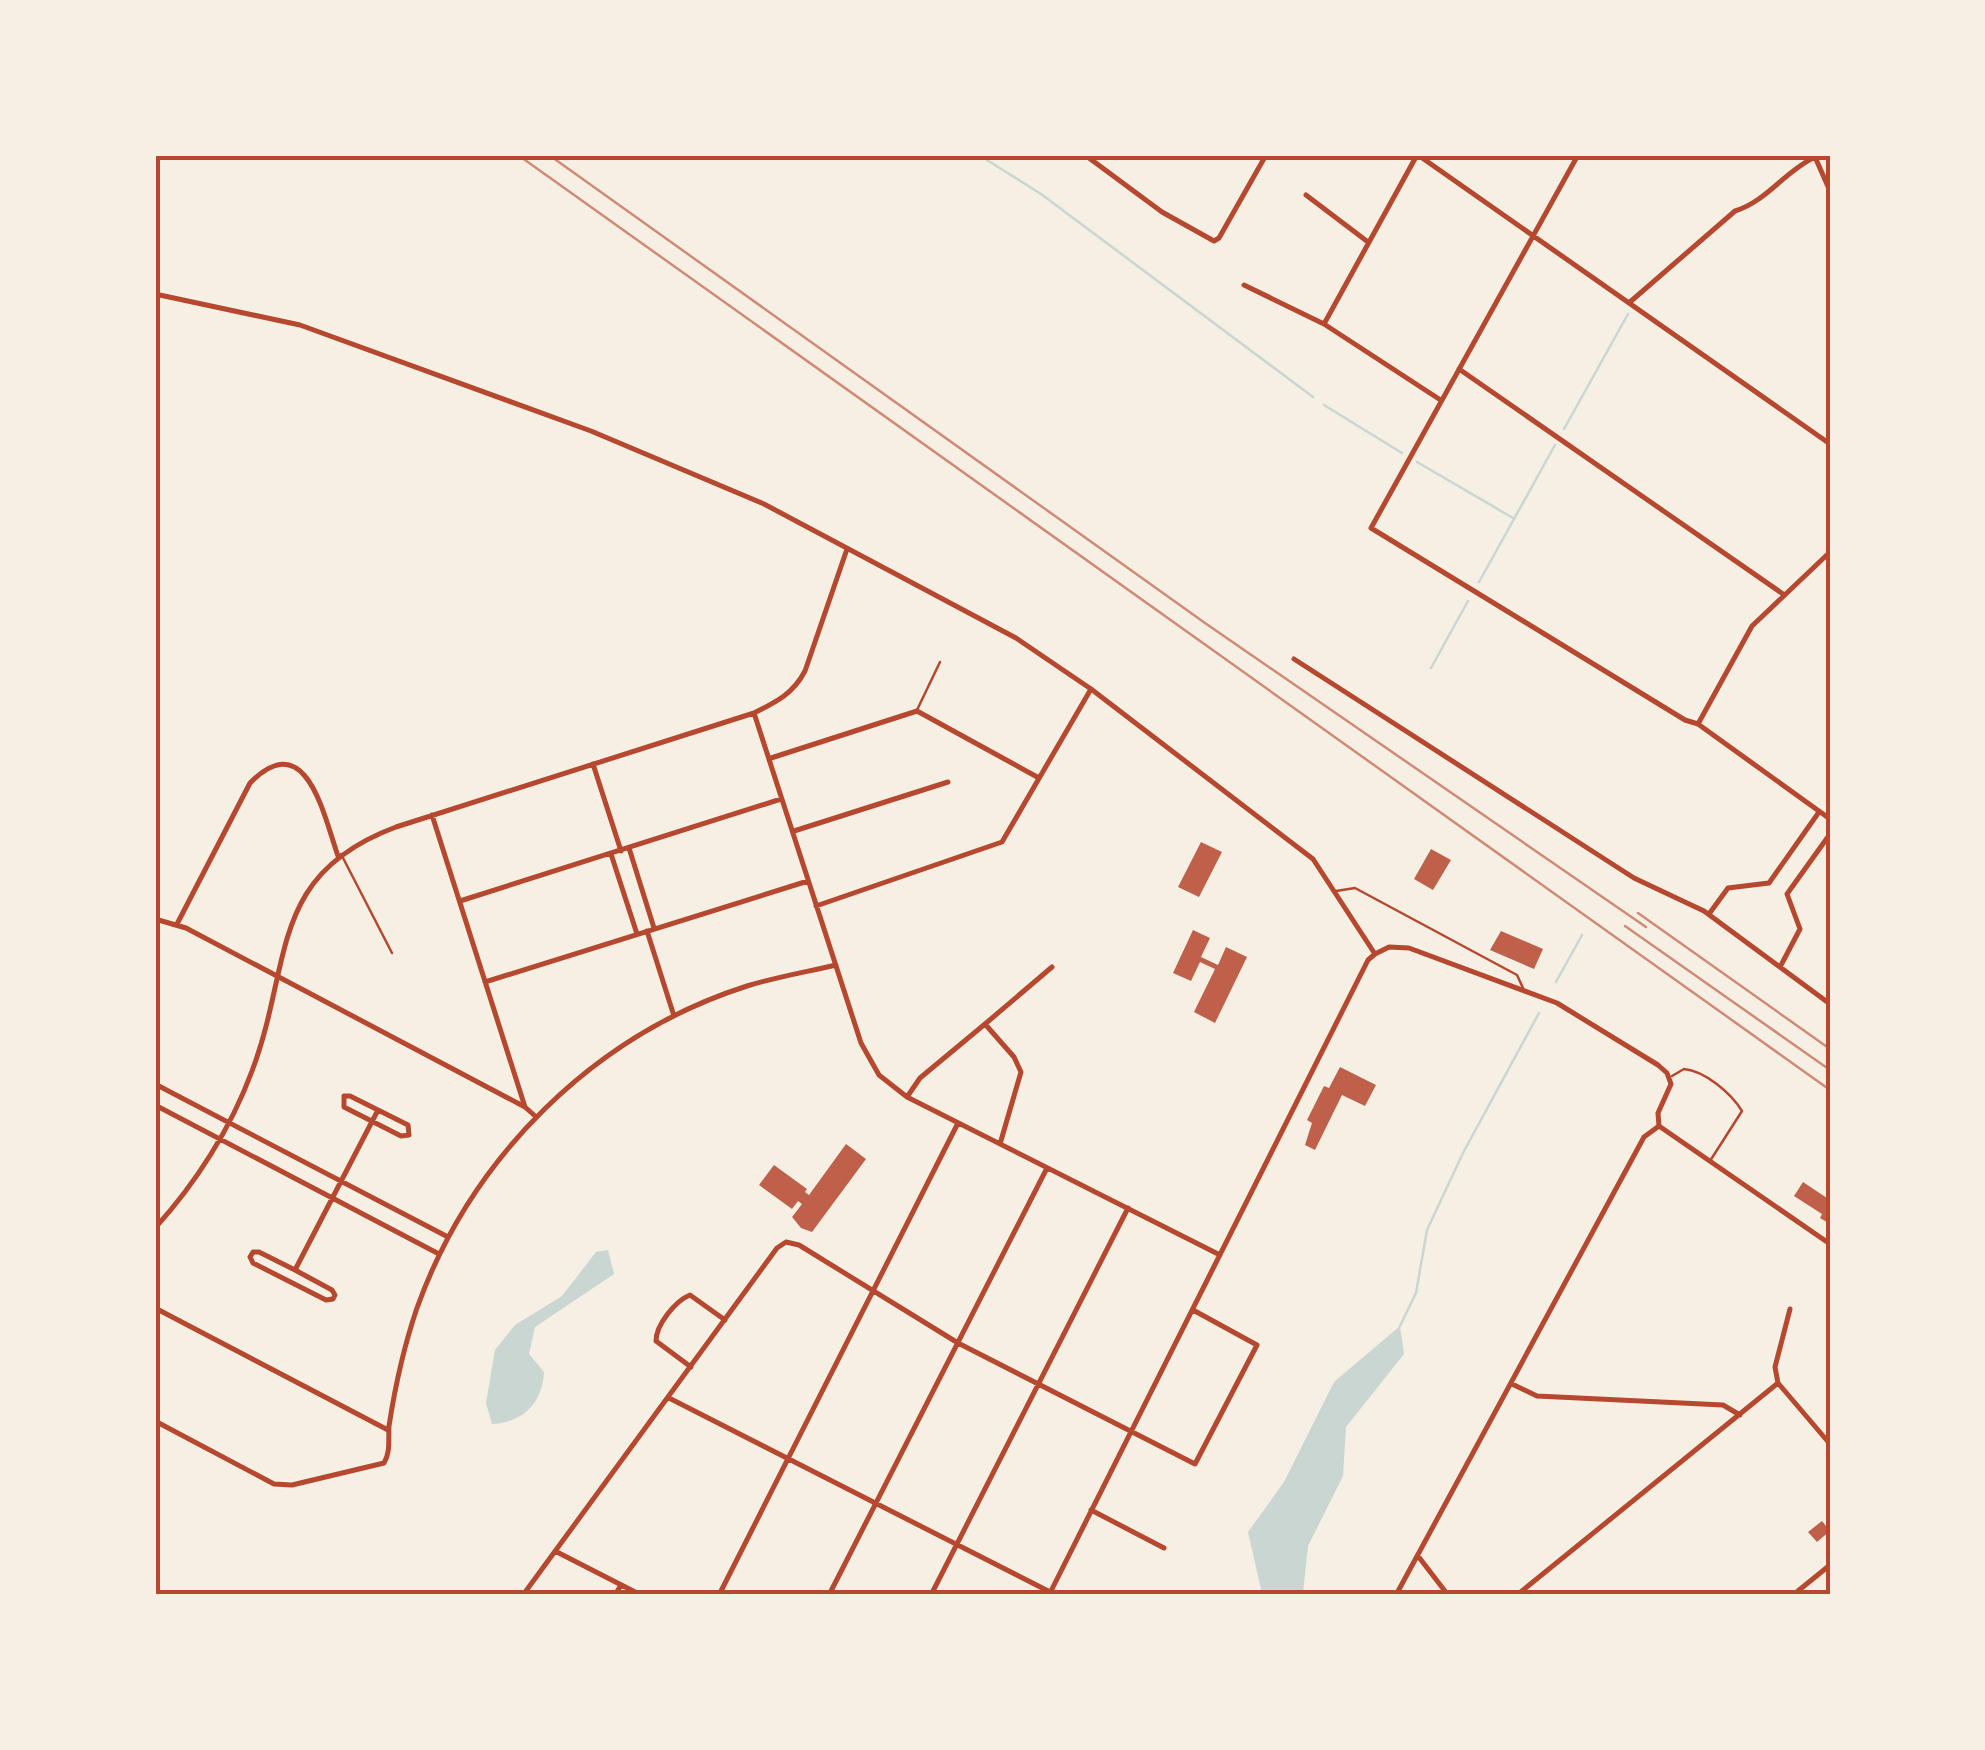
<svg xmlns="http://www.w3.org/2000/svg" width="1985" height="1750" font-family="'Fira Sans',sans-serif">
<rect width="100%" height="100%" fill="#f6efe4"/>
<!-- water -->
<path fill="#c9d6d2" d="M 608,1250 L 614,1274 L 535,1327 L 529,1354 L 544,1372 C 542,1403 524,1422 492,1424 L 486,1403 L 495,1350 L 515,1325 L 562,1296 L 596,1252 Z
M 1400,1326 L 1404,1354 L 1346,1427 L 1343,1476 L 1308,1546 L 1303,1593 L 1258,1595 L 1261,1589 L 1248,1532 L 1284,1482 L 1334,1382 Z"/>
<g fill="none" stroke-linecap="round" stroke-linejoin="round">
<!-- stream -->
<path stroke="#c9d6d2" stroke-width="2.5" d="M 979,155 L 1041,194 L 1313,397
M 1828,155 L 1830,160
M 1324,405 L 1402,453
M 1564,429 L 1628,314
M 1417,462 L 1513,518
M 1479,582 L 1555,445
M 1431,668 L 1468,601
M 1556,982 L 1582,935
M 1400,1326 L 1416,1293 L 1427,1230 L 1463,1153 L 1539,1013"/>
</g>
<!-- building -->
<path fill="#bf614a" d="M 1201,842 L 1222,852 L 1199,897 L 1178,887 Z
M 1431,849 L 1451,860 L 1433,890 L 1414,879 Z
M 1193,930 L 1210,938 L 1201,957 L 1218,965 L 1226,947 L 1247,957 L 1215,1023 L 1194,1012 L 1215,969 L 1200,962 L 1191,981 L 1173,973 Z
M 1501,931 L 1543,949 L 1534,969 L 1490,950 Z
M 1340,1067 L 1376,1085 L 1365,1106 L 1342,1095 L 1315,1150 L 1305,1145 L 1312,1123 L 1307,1120 L 1324,1086 L 1329,1088 Z
M 846,1144 L 866,1159 L 812,1232 L 801,1228 L 792,1217 L 802,1204 L 798,1201 L 792,1209 L 759,1185 L 774,1165 L 807,1189 L 805,1192 L 809,1195 Z
M 1803,1182 L 1830,1200 L 1830,1224 L 1820,1218 L 1822,1214 L 1794,1196 Z
M 1822,1521 L 1830,1531 L 1817,1542 L 1808,1532 Z"/>
<g fill="none" stroke-linecap="round" stroke-linejoin="round">
<!-- service -->
<path stroke="#b5482f" stroke-width="2.5" d="M 917,710 L 940,662
M 341,854 L 392,953
M 1336,891 L 1355,888 L 1517,975 L 1523,988
M 1672,1076 L 1684,1069 C 1705,1071 1731,1093 1742,1111 L 1710,1161"/>
<!-- minor -->
<path stroke="#b5482f" stroke-width="5" d="M 1085,155 L 1162,212 L 1214,241 L 1219,238 L 1266,155
M 1418,155 L 1830,444
M 1578,155 L 1371,528 L 1685,720 L 1698,724 L 1830,819
M 1815,157 L 1830,191
M 1306,195 L 1368,242
M 1244,285 L 1324,324 L 1439,399
M 1630,302 L 1735,211 C 1767,201 1785,171 1815,157
M 1324,324 L 1417,155
M 1459,369 L 1783,594
M 1294,659 L 1634,878 L 1704,911 L 1830,1004
M 754,713 L 861,1043 L 879,1075 L 907,1097 L 1220,1255
M 1698,724 L 1752,626 L 1830,552
M 771,758 L 917,711 L 1039,778
M 593,764 L 621,851
M 432,815 L 525,1107 L 535,1116
M 794,831 L 948,782
M 629,848 L 654,928
M 611,854 L 637,934
M 460,901 L 781,799
M 816,906 L 1002,842 L 1091,689
M 1709,914 L 1728,888 L 1769,883 L 1819,812
M 155,919 L 186,928 L 525,1107
M 177,924 L 250,783 C 307,725 324,817 338,856
M 647,931 L 674,1016
M 1780,967 L 1800,929 L 1787,894 L 1830,834
M 485,982 L 808,881
M 985,1024 L 1052,967
M 155,1084 L 448,1237
M 344,1096 L 350,1096 L 408,1125 L 409,1135 L 401,1136 L 344,1107 Z
M 907,1097 L 920,1078 L 985,1024 L 1014,1057 L 1021,1072 L 1000,1144
M 155,1105 L 439,1254
M 155,1228 C 196,1183 231,1128 252,1071 C 293,963 267,875 396,827 L 754,713 C 776,702 793,694 805,671 L 847,549
M 295,1270 L 332,1290 L 335,1295 L 333,1299 L 326,1300 L 253,1263 L 250,1257 L 253,1252 L 259,1252 L 295,1270 L 378,1110
M 155,1308 L 388,1430
M 691,1367 L 656,1341 C 656,1325 675,1301 690,1295 L 725,1320
M 1778,1383 L 1830,1444
M 1778,1383 L 1775,1367 L 1790,1309
M 1512,1384 L 1537,1396 L 1723,1405 L 1740,1415
M 669,1398 L 1056,1595
M 155,1421 L 274,1484 L 292,1485 L 384,1463 C 391,1451 388,1439 389,1426 C 395,1387 404,1346 417,1308 C 471,1157 594,1035 747,986 C 776,977 806,972 836,965
M 1091,1510 L 1164,1548
M 555,1551 L 641,1595
M 1418,1556 L 1448,1595
M 523,1595 L 777,1248 L 786,1242 L 799,1245 L 958,1343 L 1195,1464 L 1257,1345 L 1193,1310
M 615,1595 L 621,1585
M 719,1595 L 958,1123
M 829,1595 L 1047,1168
M 931,1595 L 1128,1208
M 1049,1595 L 1368,960 L 1375,954
M 1396,1595 L 1644,1137 L 1659,1126
M 1517,1595 L 1778,1383"/>
<!-- tertiary -->
<path stroke="#b5482f" stroke-width="5" d="M 155,294 L 300,325 L 591,431 L 764,504 L 1016,638 L 1091,689 L 1313,859 L 1375,954 L 1389,947 L 1409,948 L 1557,1003 L 1658,1065 L 1667,1073 L 1671,1084 L 1658,1113 L 1659,1126 L 1830,1244
M 1793,1595 L 1830,1565"/>
<!-- rail -->
<path stroke="#cf8b77" stroke-width="2.5" d="M 518,155 L 1830,1090
M 549,155 L 1205,623 L 1646,927
M 1638,913 L 1830,1049
M 1625,926 L 1830,1070"/>
</g>
<!-- border -->
<rect width="1985" height="1750" fill="none" stroke="#f6efe4" stroke-width="315"/>
<rect x="158" y="158" width="1670" height="1434" fill="none" stroke="#b5482f" stroke-width="4"/>
</svg>
